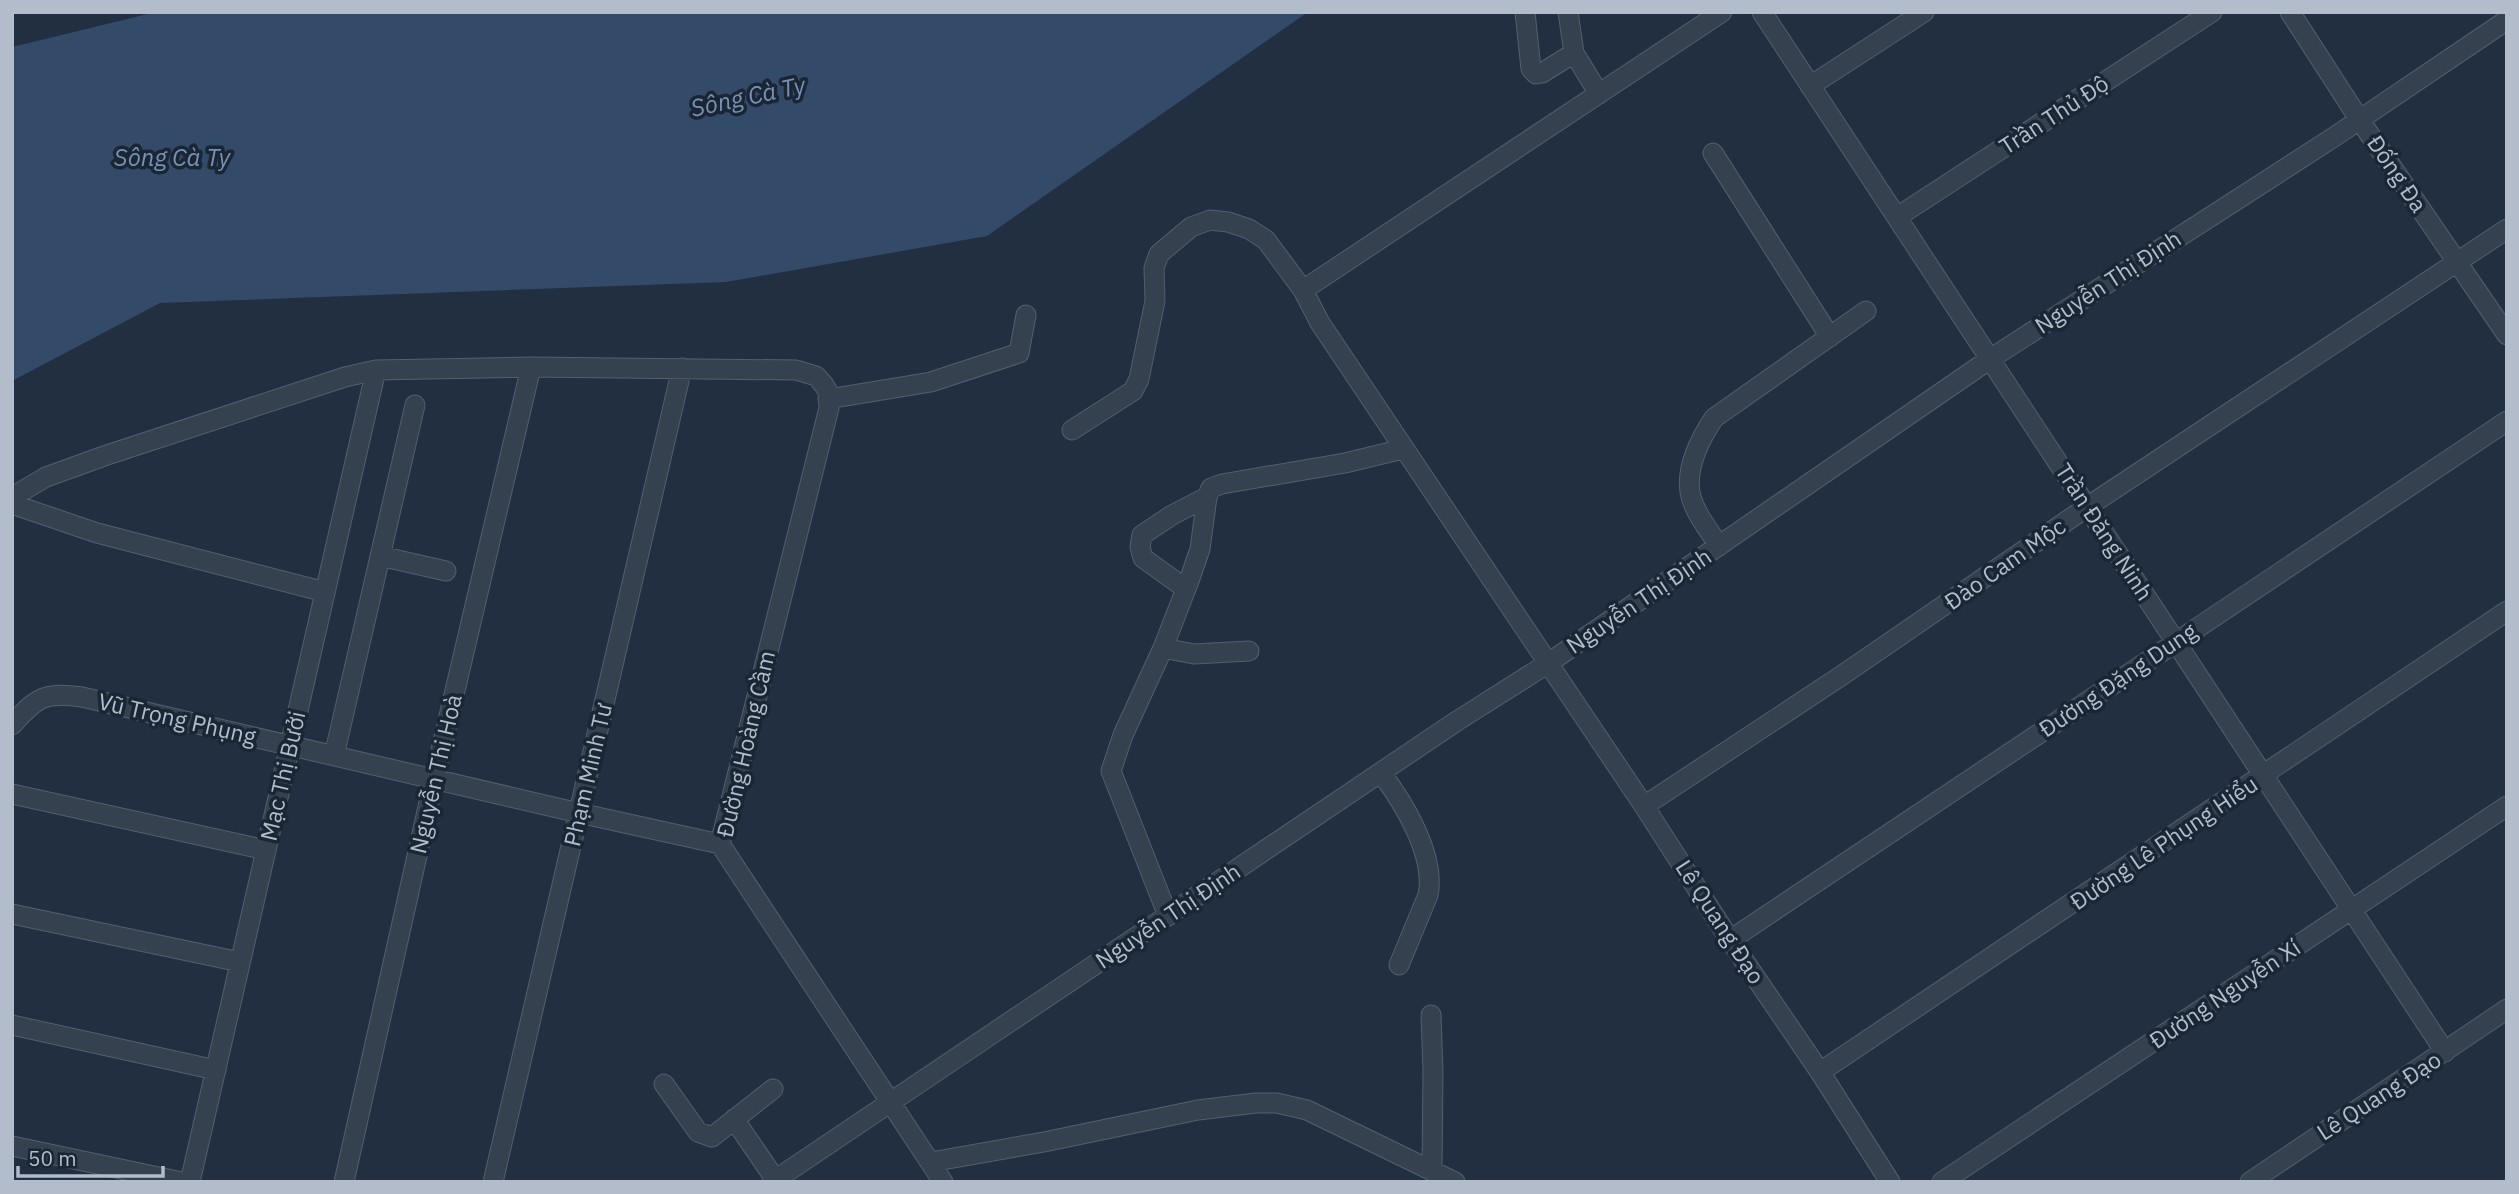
<svg xmlns="http://www.w3.org/2000/svg" width="2519" height="1194" font-family="'IBM Plex Sans',sans-serif">
<rect width="100%" height="100%" fill="#222f40"/>
<!-- water -->
<path fill="#344a69" d="M 156,12 L 1308,12 L 987,236 L 726,282 L 160,303 L 12,381 L 12,47 Z"/>
<g fill="none" stroke-linecap="round" stroke-linejoin="round">
<!-- minor casing -->
<g stroke="#545f6e" stroke-width="21">
<path id="minor" d="M 1525,12 L 1531,69 L 1536,74 L 1542,73 L 1574,53 L 1568,12
M 1722,12 L 1303,290 L 1320,323 L 1644,806 L 1730,940 L 1820,1072 L 1890,1182
M 1762,12 L 2445,1052
M 2290,12 L 2359,119 L 2507,335
M 1574,53 L 1599,94
M 1810,86 L 1924,12
M 1713,153 L 1830,337
M 1897,217 L 2212,12
M 828,399 L 931,382 L 1019,353 L 1026,315
M 1072,430 L 1133,391 L 1139,379 L 1155,301 L 1154,268 L 1159,254 L 1191,227 L 1210,220 L 1228,222 L 1249,229 L 1266,240 L 1303,290
M 12,497 L 46,477 L 107,455 L 345,377 L 376,370 L 531,367 L 796,370 L 816,376 L 824,385 L 828,392 L 829,408 L 720,844 L 943,1182
M 12,504 L 97,533 L 325,592
M 1719,546 C 1709,530 1693,511 1690,492 C 1686,466 1700,439 1714,418 L 1866,311
M 380,556 L 446,571
M 1186,589 L 1143,558 L 1140,547 L 1142,535 L 1172,515 L 1207,497
M 1163,648 L 1194,654 L 1249,651
M 12,725 C 37,697 44,692 82,697 L 579,813 L 720,844
M 334,756 L 415,405
M 1381,773 C 1404,803 1436,856 1428,895 L 1399,965
M 12,794 L 266,850
M 1644,806 L 1841,676 L 2087,507 L 2507,229
M 12,914 L 240,962
M 1168,916 L 1111,771 L 1123,735 L 1163,648 L 1189,581 L 1200,549 L 1207,497 L 1211,488 L 1222,484 L 1345,463 L 1403,449
M 1730,940 L 2507,421
M 1431,1015 L 1433,1071 L 1432,1169
M 12,1025 L 216,1070
M 1820,1072 L 2507,611
M 664,1084 L 698,1132 L 712,1137 L 773,1089
M 734,1119 L 775,1179
M 12,1146 L 182,1182
M 931,1162 L 1044,1142 L 1198,1110 L 1256,1103 L 1277,1103 L 1307,1110 L 1455,1182
M 190,1182 L 376,370
M 344,1182 L 434,780 L 531,367
M 493,1182 L 682,368
M 772,1182 L 1457,721 L 1547,664 L 1990,359 L 2334,137 L 2507,20
M 1942,1182 L 2507,806
M 2250,1182 L 2507,1009"/>
</g>
<!-- minor -->
<use href="#minor" stroke="#364150" stroke-width="19"/>
</g>
<g text-anchor="middle" stroke-width="7" stroke-linejoin="round" paint-order="stroke">
<!-- street labels -->
<g font-size="23" fill="#b2bccb" stroke="#1b2635">
<text transform="translate(2054 115) rotate(-33)" y="8">Trần Thủ Độ</text>
<text transform="translate(2397 174) rotate(56)" y="8">Đống Đa</text>
<text transform="translate(2108 282) rotate(-33)" y="8">Nguyễn Thị Định</text>
<text transform="translate(2104 532) rotate(57)" y="8">Trần Đăng Ninh</text>
<text transform="translate(2005 564) rotate(-35)" y="8">Đào Cam Mộc</text>
<text transform="translate(1639 601) rotate(-34)" y="8">Nguyễn Thị Định</text>
<text transform="translate(2118 680) rotate(-34)" y="8">Đường Đặng Dung</text>
<text transform="translate(177 719) rotate(13)" y="8">Vũ Trọng Phụng</text>
<text transform="translate(746 744) rotate(-77)" y="8">Đường Hoàng Cầm</text>
<text transform="translate(436 774) rotate(-77)" y="8">Nguyễn Thị Hoà</text>
<text transform="translate(588 775) rotate(-77)" y="8">Phạm Minh Tư</text>
<text transform="translate(283 776) rotate(-77)" y="8">Mạc Thị Bưởi</text>
<text transform="translate(2164 843) rotate(-34)" y="8">Đường Lê Phụng Hiểu</text>
<text transform="translate(1168 916) rotate(-34)" y="8">Nguyễn Thị Định</text>
<text transform="translate(1720 922) rotate(57)" y="8">Lê Quang Đạo</text>
<text transform="translate(2225 994) rotate(-34)" y="8">Đường Nguyễn Xí</text>
<text transform="translate(2379 1096) rotate(-33)" y="8">Lê Quang Đạo</text>
</g>
<!-- water labels -->
<g font-size="24" font-style="italic" fill="#7792b5" stroke="#1b2635">
<text transform="translate(748 97) rotate(-12)" y="8">Sông Cà Ty</text>
<text x="172" y="166">Sông Cà Ty</text>
</g>
</g>
<!-- border -->
<rect width="2519" height="1194" fill="none" stroke="#b2bccb" stroke-width="28"/>
<!-- scale -->
<path d="M18 1166v10h145v-10" fill="none" stroke="#b2bccb" stroke-width="3.5"/>
<text x="28" y="1166" font-size="21" fill="#b2bccb" stroke="#1b2635" stroke-width="5" paint-order="stroke">50 m</text>
</svg>
